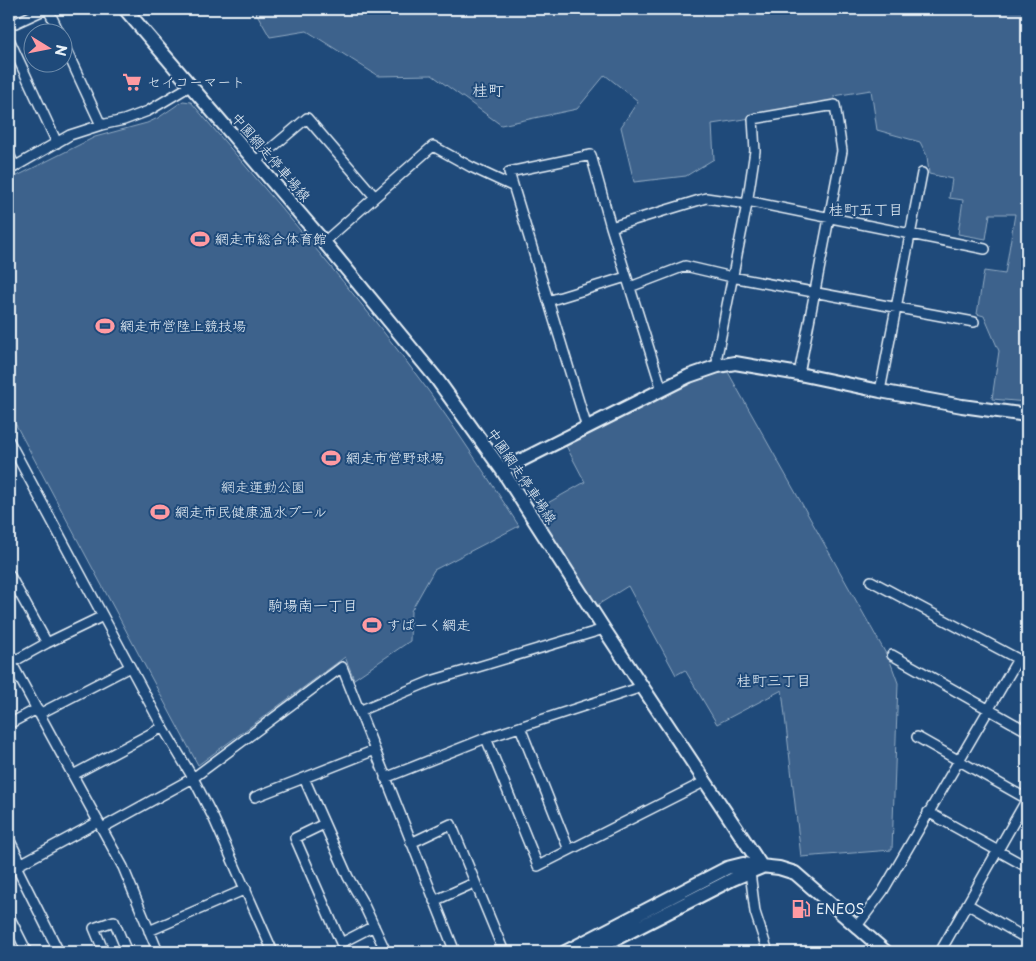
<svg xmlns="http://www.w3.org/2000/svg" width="1036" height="961" font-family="'Playpen Sans','Klee One',sans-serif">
<rect width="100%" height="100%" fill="#1f4a7a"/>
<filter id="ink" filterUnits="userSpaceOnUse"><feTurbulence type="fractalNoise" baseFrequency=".02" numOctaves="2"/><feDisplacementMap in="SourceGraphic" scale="10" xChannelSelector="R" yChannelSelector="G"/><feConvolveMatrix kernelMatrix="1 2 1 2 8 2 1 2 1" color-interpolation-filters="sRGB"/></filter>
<g filter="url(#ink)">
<!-- green -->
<path fill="#3c628c" stroke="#92aac2" d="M 254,9 L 1027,9 L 1022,37 L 1027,37 L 1027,402 L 992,399 L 999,351 L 984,316 L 977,314 L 984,271 L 1005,274 L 1015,214 L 990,214 L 986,239 L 958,234 L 963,200 L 949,198 L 952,179 L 929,174 L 927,156 L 920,142 L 877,130 L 871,90 L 834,96 L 835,105 L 712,124 L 714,159 L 686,176 L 634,182 L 621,127 L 638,101 L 605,75 L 577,109 L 501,125 L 432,75 L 378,76 L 307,31 L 270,37 Z
M 183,101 L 191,102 C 272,198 356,292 430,393 C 461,436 490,481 519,526 L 434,570 L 411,611 L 410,641 L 354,679 L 345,657 L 198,765 L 9,412 L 9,180 L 95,137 L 147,123 L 158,118 Z
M 724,365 L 890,661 L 898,683 L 892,850 L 801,857 L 782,690 L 717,724 L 685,670 L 676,675 L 628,586 L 591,609 L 530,513 L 585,482 L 563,440 Z"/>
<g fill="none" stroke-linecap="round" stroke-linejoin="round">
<!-- street casing -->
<g stroke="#e8f1f8" stroke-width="12">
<path id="street" d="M 48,9 L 59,32
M 9,26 L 46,9
M 9,39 L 57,143
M 62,41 L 101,125
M 9,154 L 15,167
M 255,162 L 307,118 L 375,197
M 9,170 L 70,135 L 101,125 L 124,120 L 148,111 L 190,86
M 747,201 L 985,249
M 611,227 L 706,198 L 747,204
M 324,242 L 433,146 L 471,167 L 512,186
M 630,287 L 685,266 L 732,277 L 974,322
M 548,301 L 626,277
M 718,366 L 717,356 L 747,204 L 755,151 L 753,119 L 835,105 L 842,151 L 799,374
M 880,391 L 922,173
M 587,428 L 509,172 L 591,155 L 611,227 L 662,390
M 9,441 L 162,726 L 193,778 L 214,819 L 273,952
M 9,574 L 47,643
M 892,655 L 1027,731
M 11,662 L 123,867 L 158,952
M 9,664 L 47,643 L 103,616
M 359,711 L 431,681 L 604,629
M 39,714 L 130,667
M 9,724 L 37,709
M 520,727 L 569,850
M 917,737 L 1027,799
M 486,738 L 538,866 L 706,781
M 375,750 L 304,778 L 348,877 L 363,903 L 386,952
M 73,775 L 163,727
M 385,778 L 486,738 L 642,687
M 255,797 L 304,778
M 928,812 L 1027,867
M 324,824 L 295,838 L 341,943 L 374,926
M 102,828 L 193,778 L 342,667 L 455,952
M 9,839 L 21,863
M 411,843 L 451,824 L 504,952
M 16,866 L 59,952
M 9,870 L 98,822
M 750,872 L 755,912 L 768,952
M 434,901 L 474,883
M 967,904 L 1027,939
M 9,916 L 27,952
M 857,926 L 883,891 L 1018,659 L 871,581
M 149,931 L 246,889
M 104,952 L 94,928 L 114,921 L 127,952
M 940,952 L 1027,799"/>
</g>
<!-- secondary casing -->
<g stroke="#e8f1f8" stroke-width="16">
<path id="secondary" d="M 125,9 L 324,242 L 436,378 L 502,470 L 604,629 L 762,867
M 502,470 L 689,376 L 718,366 L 735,363 L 799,374 L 880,391 L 962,406 L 1027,415
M 565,952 L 727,868 L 743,864 L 779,868 L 795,873 L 886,952
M 590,952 L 733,879 L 762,867"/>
</g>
<!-- street -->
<use href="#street" stroke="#1f4a7a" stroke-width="9"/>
<!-- secondary -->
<use href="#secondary" stroke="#1f4a7a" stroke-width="12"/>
</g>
</g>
<!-- icons -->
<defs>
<g id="supermarket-bare" transform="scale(1.5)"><path d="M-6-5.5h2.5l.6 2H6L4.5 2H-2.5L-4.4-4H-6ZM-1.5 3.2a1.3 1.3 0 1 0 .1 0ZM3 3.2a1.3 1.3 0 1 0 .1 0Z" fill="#ff9aa2" stroke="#1f4a7a" stroke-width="2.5" paint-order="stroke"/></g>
<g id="stadium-bare" transform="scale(1.5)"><path d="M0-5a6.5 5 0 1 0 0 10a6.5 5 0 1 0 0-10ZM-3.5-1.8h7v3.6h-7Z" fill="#ff9aa2" stroke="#1f4a7a" stroke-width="2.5" paint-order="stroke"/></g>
<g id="fuel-bare" transform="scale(1.5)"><path d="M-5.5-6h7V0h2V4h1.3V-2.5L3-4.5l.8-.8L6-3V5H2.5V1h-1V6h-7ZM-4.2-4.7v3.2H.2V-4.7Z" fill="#ff9aa2" stroke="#1f4a7a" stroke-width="2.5" paint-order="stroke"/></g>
</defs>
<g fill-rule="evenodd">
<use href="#supermarket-bare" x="132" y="82"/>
<use href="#stadium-bare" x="200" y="239"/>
<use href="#stadium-bare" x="105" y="326"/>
<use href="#stadium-bare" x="331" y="458"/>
<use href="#stadium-bare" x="160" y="512"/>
<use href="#stadium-bare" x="372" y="625"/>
<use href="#fuel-bare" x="801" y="909"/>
</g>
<g text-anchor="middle" stroke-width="4" stroke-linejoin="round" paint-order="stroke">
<!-- poi labels -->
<g font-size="14" fill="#e8f1f8" stroke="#1f4a7a" text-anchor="start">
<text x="147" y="87">セイコーマート</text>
<text x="215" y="244">網走市総合体育館</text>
<text x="120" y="331">網走市営陸上競技場</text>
<text x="346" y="463">網走市営野球場</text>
<text x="175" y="517">網走市民健康温水プール</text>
<text x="387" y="630">すぱーく網走</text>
<text x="816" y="914">ENEOS</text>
</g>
<!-- street labels -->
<g font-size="14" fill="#e8f1f8" stroke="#1f4a7a">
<text transform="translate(271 157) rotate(49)" y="5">中園網走停車場線</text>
<text transform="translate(522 476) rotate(56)" y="5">中園網走停車場線</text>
</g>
<!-- park labels -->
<g font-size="14" fill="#d7e3ed" stroke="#1f4a7a">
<text x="263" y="492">網走運動公園</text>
</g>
<!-- neighbourhood labels -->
<g font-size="15" fill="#e8f1f8" stroke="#1f4a7a">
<text x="866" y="215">桂町五丁目</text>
<text x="313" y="611">駒場南一丁目</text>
<text x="774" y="686">桂町三丁目</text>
</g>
<!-- quarter labels -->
<g font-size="16" fill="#e8f1f8" stroke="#1f4a7a">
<text x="488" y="96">桂町</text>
</g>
</g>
<!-- margin -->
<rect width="1036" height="961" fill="none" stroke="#1f4a7a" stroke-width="30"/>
<rect x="15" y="15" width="1006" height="931" fill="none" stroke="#e8f1f8" stroke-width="2" filter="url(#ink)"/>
<!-- north arrow -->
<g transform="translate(48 48) rotate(100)"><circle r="24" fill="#1f4a7a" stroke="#6f8dac"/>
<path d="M0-4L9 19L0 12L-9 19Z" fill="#ff9aa2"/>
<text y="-8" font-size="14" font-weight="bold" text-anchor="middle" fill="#e8f1f8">N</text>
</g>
</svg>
